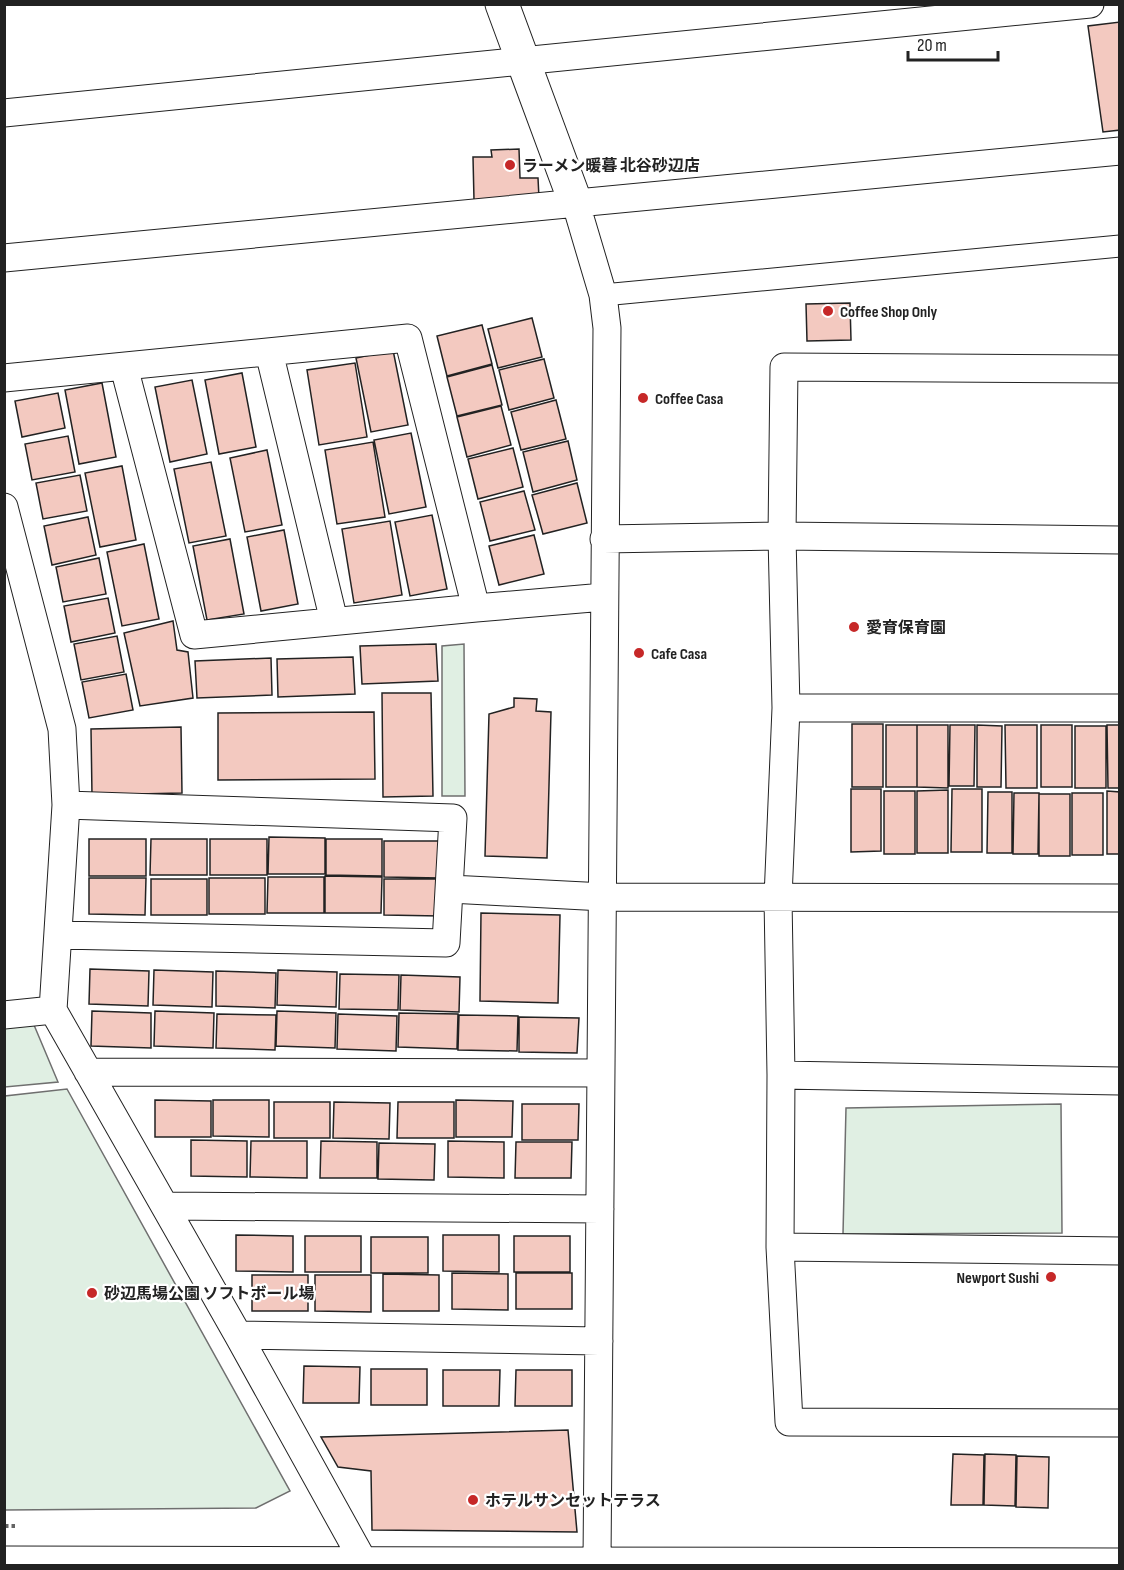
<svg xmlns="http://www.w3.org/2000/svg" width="1124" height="1570" font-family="'Sofia Sans Condensed','Noto Sans JP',sans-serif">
<rect width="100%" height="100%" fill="#fff"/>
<!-- green -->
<path fill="#e0efe3" stroke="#6f6f6f" stroke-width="1.5" d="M 464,644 L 465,796 L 442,796 L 442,646 Z
M 34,1025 L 58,1082 L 5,1087 L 5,1027 Z
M 67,1089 L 290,1491 L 256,1508 L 5,1510 L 5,1096 Z
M 1061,1104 L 1062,1233 L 843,1234 L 846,1108 Z"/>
<!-- building -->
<path fill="#f3c9c0" stroke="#222" stroke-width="1.5" d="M 1120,22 L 1120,130 L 1103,132 L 1088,26 Z
M 519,149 L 520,178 L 538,178 L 539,198 L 474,200 L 473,157 L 492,157 L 491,150 Z
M 850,303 L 851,340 L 807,341 L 806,304 Z
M 532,318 L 542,357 L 498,368 L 488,329 Z
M 482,325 L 492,364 L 447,376 L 437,336 Z
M 393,350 L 408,425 L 371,432 L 356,358 Z
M 544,359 L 554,398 L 509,410 L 499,370 Z
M 355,363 L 367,437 L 319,445 L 307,370 Z
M 492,365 L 502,405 L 457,416 L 447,377 Z
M 242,373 L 256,447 L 219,454 L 205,380 Z
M 192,380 L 207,454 L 170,462 L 155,387 Z
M 102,383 L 116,457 L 79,464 L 65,390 Z
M 58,393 L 65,428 L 22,437 L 15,401 Z
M 556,400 L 566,439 L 521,450 L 511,412 Z
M 501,406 L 511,445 L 467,457 L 457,417 Z
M 411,433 L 426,507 L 389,514 L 374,440 Z
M 68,436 L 75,472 L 32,480 L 25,444 Z
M 568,441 L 577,480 L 533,492 L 523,452 Z
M 373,442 L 385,517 L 337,524 L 325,450 Z
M 513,448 L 523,487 L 478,499 L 468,459 Z
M 267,450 L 282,525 L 245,532 L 230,458 Z
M 211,462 L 226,536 L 189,543 L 174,469 Z
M 122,466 L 136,540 L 100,547 L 85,473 Z
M 80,475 L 87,511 L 43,519 L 36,483 Z
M 577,483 L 587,523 L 543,534 L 532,495 Z
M 524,491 L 535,530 L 490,541 L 480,502 Z
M 432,515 L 447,589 L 410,596 L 395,522 Z
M 88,517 L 96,555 L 52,565 L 44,526 Z
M 390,521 L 402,595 L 354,603 L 342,529 Z
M 284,530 L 298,604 L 261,611 L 247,537 Z
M 534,535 L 544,574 L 499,585 L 489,546 Z
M 230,539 L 244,614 L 207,620 L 193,546 Z
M 144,544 L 159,619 L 122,626 L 107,552 Z
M 99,558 L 106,594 L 63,602 L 56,567 Z
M 108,598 L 115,633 L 71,642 L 64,606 Z
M 173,621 L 177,650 L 188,652 L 193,698 L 140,706 L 124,633 Z
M 117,636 L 124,672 L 81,680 L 74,644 Z
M 436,644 L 438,681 L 362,684 L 360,646 Z
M 353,657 L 355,694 L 278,697 L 277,659 Z
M 271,658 L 272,695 L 197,698 L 195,661 Z
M 126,674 L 133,710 L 89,718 L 82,682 Z
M 382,693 L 431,693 L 433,796 L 383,797 Z
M 514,698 L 537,699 L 536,711 L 551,712 L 547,858 L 485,856 L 489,714 L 514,707 Z
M 374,712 L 375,779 L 218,780 L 218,713 Z
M 852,724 L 883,724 L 883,787 L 852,787 Z
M 886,725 L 917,725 L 917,787 L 886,787 Z
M 917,725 L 948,725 L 948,788 L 917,787 Z
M 950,725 L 975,725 L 974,786 L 949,786 Z
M 977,725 L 1002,726 L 1001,787 L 977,787 Z
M 1005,725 L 1037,725 L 1037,788 L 1006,788 Z
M 1041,725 L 1072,725 L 1072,787 L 1041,787 Z
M 1107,725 L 1120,725 L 1120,788 L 1108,788 Z
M 1075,726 L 1106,726 L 1106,788 L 1075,788 Z
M 181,727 L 182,793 L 92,795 L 91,729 Z
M 851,789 L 881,789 L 881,851 L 851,852 Z
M 952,789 L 982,789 L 982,852 L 951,852 Z
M 948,790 L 948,853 L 917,853 L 917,791 Z
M 884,791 L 915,791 L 915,854 L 884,854 Z
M 1107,791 L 1120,792 L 1120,854 L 1107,854 Z
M 988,792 L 1012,792 L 1012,853 L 987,853 Z
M 1014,793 L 1039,793 L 1038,854 L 1013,854 Z
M 1072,793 L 1103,793 L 1103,855 L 1072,855 Z
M 1039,794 L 1070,794 L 1070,856 L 1039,856 Z
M 269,837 L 325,838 L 325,874 L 268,874 Z
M 89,839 L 146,839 L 146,876 L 89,876 Z
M 151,839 L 207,839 L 207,875 L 150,875 Z
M 210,839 L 267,839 L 267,875 L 210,875 Z
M 326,839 L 382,839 L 382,876 L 326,875 Z
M 384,841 L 441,841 L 441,878 L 384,877 Z
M 325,876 L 382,877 L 381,913 L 325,913 Z
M 268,877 L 324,877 L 324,913 L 267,913 Z
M 89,878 L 146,878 L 145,915 L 89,914 Z
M 209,878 L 265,878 L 265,914 L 209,914 Z
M 151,879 L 207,879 L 207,915 L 151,915 Z
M 384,879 L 440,879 L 440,916 L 384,915 Z
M 481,913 L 560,915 L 558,1003 L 480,1001 Z
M 90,969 L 149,971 L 148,1006 L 89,1004 Z
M 154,970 L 213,972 L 212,1007 L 153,1005 Z
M 278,970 L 337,972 L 336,1007 L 277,1005 Z
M 216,971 L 276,973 L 275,1008 L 216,1006 Z
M 340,974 L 399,975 L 398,1010 L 339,1009 Z
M 401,975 L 460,977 L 459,1012 L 400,1010 Z
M 92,1011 L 151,1013 L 151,1048 L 91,1046 Z
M 155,1011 L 214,1013 L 213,1048 L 154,1046 Z
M 277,1011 L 336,1013 L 335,1048 L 276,1046 Z
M 399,1013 L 458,1014 L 457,1049 L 398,1047 Z
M 217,1014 L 276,1015 L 275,1050 L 216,1048 Z
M 338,1014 L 397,1016 L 396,1051 L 337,1049 Z
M 459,1015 L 518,1016 L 517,1051 L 458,1050 Z
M 519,1017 L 579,1018 L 577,1053 L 519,1052 Z
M 155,1100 L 211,1101 L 211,1137 L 155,1137 Z
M 213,1100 L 269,1100 L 269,1137 L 213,1136 Z
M 456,1100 L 513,1101 L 512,1137 L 456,1137 Z
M 274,1102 L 330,1102 L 330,1138 L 274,1138 Z
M 334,1102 L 390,1103 L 389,1139 L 333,1138 Z
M 398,1102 L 454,1102 L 454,1138 L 397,1138 Z
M 522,1104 L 579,1104 L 578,1140 L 522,1140 Z
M 191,1140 L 247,1141 L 247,1177 L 191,1176 Z
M 251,1141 L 307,1141 L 307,1178 L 250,1177 Z
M 321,1141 L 377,1142 L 377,1178 L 320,1178 Z
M 448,1141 L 504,1142 L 504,1178 L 448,1177 Z
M 516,1142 L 572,1142 L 571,1178 L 515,1178 Z
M 379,1143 L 435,1144 L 434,1180 L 378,1179 Z
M 236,1235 L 293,1236 L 293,1272 L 236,1271 Z
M 443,1235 L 499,1235 L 499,1272 L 443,1271 Z
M 305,1236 L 361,1236 L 361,1272 L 305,1272 Z
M 514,1236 L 570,1236 L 570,1272 L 514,1272 Z
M 371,1237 L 428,1237 L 428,1273 L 371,1273 Z
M 452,1273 L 508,1274 L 508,1310 L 452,1309 Z
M 516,1273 L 572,1273 L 572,1309 L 516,1309 Z
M 383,1274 L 439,1275 L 439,1311 L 383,1311 Z
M 252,1275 L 308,1275 L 308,1311 L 252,1311 Z
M 315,1275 L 371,1275 L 371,1312 L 315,1311 Z
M 304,1366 L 360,1367 L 359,1403 L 303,1403 Z
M 371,1369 L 427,1369 L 427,1405 L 371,1405 Z
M 443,1370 L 500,1370 L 499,1406 L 443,1406 Z
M 516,1370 L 572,1370 L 572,1406 L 515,1406 Z
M 568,1430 L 577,1532 L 372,1530 L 371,1471 L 338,1467 L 321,1437 Z
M 953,1454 L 984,1455 L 983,1505 L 951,1505 Z
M 985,1454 L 1016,1455 L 1015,1506 L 984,1505 Z
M 1017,1456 L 1049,1457 L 1048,1508 L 1016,1507 Z"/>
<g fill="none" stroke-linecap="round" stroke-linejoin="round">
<!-- pedestrian casing -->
<g stroke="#222" stroke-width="23">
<path id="pedestrian" d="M 603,295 L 1120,246"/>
</g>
<!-- minor casing -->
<g stroke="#222" stroke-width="29">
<path id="minor" d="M 4,113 L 1090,4
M 576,204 L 603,295 L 607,328 L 597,1561
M 4,258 L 1120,151
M 269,352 L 334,621
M 124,367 L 194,635 L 476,608
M 1120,369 L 784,367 L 782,536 L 786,708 L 778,898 L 781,1075 L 780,1247 L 789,1422 L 1120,1423
M 4,378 L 408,338 L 476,608 L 604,597
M 4,507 L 62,729 L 66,805 L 53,1010 L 238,1335 L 366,1566
M 604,539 L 782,536 L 1120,540
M 786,708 L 1120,708
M 450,889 L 604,897 L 1120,898
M 58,935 L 446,943 L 453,818 L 66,805
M 4,1015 L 53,1010
M 88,1072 L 601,1073
M 781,1075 L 1120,1081
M 165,1206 L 600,1209
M 780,1247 L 1120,1251
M 238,1335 L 599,1341
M 4,1560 L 1120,1562"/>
</g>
<!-- tertiary casing -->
<g stroke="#222" stroke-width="35">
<path id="tertiary" d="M 502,4 L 576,204"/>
</g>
<!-- path -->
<path stroke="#646464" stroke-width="4" stroke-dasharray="4.5 3" stroke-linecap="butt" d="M 4,1526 L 15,1526"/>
<!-- pedestrian -->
<use href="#pedestrian" stroke="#fff" stroke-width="21"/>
<!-- minor -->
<use href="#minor" stroke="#fff" stroke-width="27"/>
<!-- tertiary -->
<use href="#tertiary" stroke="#fff" stroke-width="33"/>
</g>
<!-- markers -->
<g fill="#c62828" stroke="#fff" stroke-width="2">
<circle cx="510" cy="165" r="6"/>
<circle cx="828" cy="311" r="6"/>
<circle cx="643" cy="398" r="6"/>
<circle cx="854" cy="627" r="6"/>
<circle cx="639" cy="653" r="6"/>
<circle cx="1051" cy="1277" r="6"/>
<circle cx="92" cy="1293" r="6"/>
<circle cx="473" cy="1500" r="6"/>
</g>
<g text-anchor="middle" stroke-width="4.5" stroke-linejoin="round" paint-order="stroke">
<!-- poi labels -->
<g font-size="16" font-weight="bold" fill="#222" stroke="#fff" text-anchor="start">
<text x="522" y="171">ラーメン暖暮 北谷砂辺店</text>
<text x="840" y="317">Coffee Shop Only</text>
<text x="655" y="404">Coffee Casa</text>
<text x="866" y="633">愛育保育園</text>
<text x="651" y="659">Cafe Casa</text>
<text x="1039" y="1283" text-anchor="end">Newport Sushi</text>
<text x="104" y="1299">砂辺馬場公園 ソフトボール場</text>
<text x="485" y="1506">ホテルサンセットテラス</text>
</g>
</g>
<!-- border -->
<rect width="1124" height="1570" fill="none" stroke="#222222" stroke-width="12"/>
<!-- scale -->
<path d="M908 51v9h90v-9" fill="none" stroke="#222222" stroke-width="3"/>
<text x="917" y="51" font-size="18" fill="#222222" stroke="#ffffff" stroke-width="4.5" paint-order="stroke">20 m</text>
</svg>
